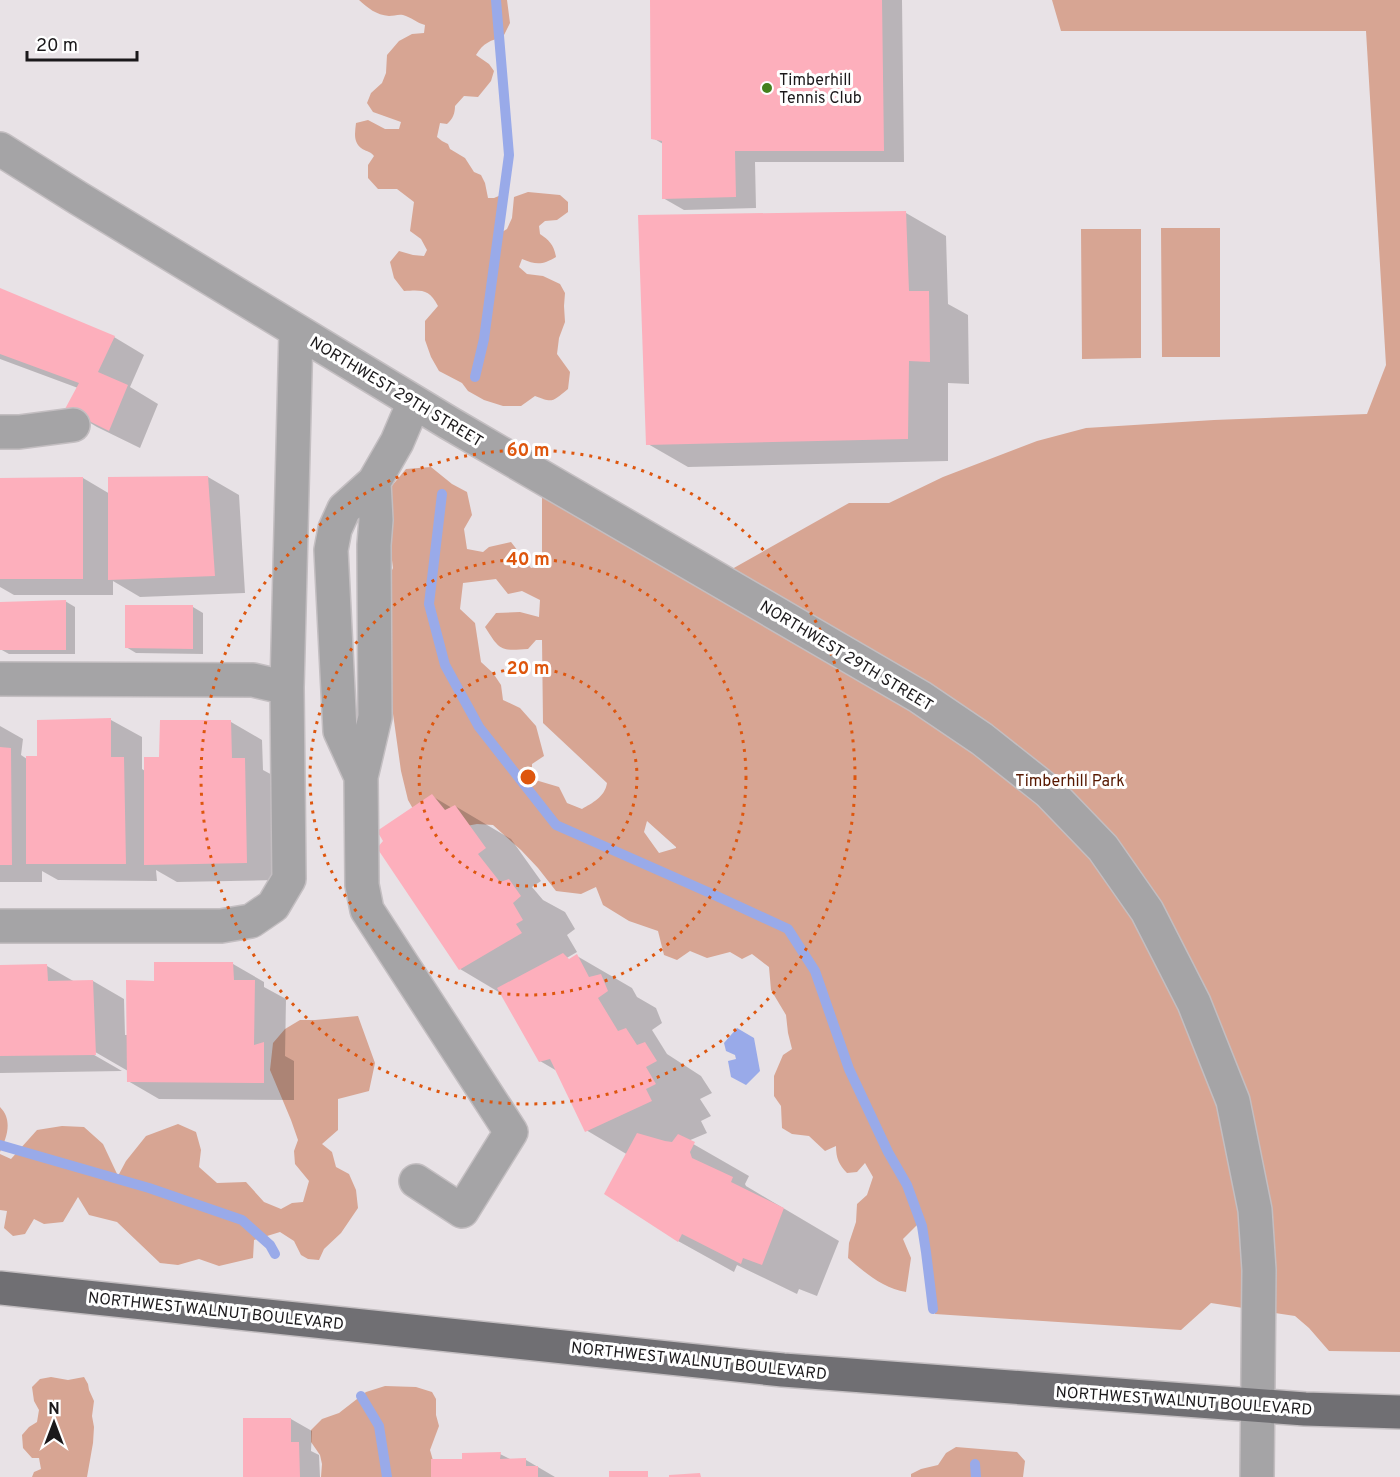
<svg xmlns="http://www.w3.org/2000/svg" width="1400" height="1477" font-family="Overpass,sans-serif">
<rect width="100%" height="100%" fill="#e8e2e6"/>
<!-- green -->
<path fill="#d7a593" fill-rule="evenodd" d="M 359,0 L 507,0 L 510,23 L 503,37 C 491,40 483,43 476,55 L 489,64 L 494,71 L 491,81 L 478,97 L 464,96 L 455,106 C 455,113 453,119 447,124 L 440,123 L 437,137 L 442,141 L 448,144 L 450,149 L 465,158 L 474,172 L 481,175 L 485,183 L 488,198 L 494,198 L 501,195 L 506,196 L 506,200 L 499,205 L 496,227 L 502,232 L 507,229 L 512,218 L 514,197 L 528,192 L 560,195 L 568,202 L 568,212 L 557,220 L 545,221 L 539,226 L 540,234 C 549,240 554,245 556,257 C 543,265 536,265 522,259 L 519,267 L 527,274 L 543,276 L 560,284 L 565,293 L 564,306 L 565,322 L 559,338 L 557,354 L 570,372 L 568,389 C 552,402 553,403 535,396 L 521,406 L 503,406 L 484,400 L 468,391 L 462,383 L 439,371 L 431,357 L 425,340 L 425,321 L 438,306 C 429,289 422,290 404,291 L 394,278 L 390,262 L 399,251 L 413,255 L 424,256 L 427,250 L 421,239 L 410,231 L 414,202 L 397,189 L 378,189 L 368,178 L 368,165 L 374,156 C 369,150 366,152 361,148 C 353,142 355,132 356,123 L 368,120 L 385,129 L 399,129 L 401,122 L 373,112 L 367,103 L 371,93 L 382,83 L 386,73 L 387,55 L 399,41 L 412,34 L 424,33 L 425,25 C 417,23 411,17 403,15 C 398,14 394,16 389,16 C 376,15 368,8 359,0 Z
M 1052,0 L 1400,0 L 1400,1352 L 1329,1351 L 1309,1328 L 1295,1316 L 1211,1303 L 1181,1330 L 935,1314 L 924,1221 L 920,1222 L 903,1239 L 911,1258 L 906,1292 C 884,1289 864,1272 848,1258 L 849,1243 L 856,1222 L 857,1204 L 867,1195 L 873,1177 L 865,1163 L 857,1172 L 847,1173 C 839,1165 836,1158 836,1146 L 825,1151 L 809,1136 L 792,1134 L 782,1128 L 781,1106 L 774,1096 L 774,1076 L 783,1055 L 792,1049 L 788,1033 L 786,1015 L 771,990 L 769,967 L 752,954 L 742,959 L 730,952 L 707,958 L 690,951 L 677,960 L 664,955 L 658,931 L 629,921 L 603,905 L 596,887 L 581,894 L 556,891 L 538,868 L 521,850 L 493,825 L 477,824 L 445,830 L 416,814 L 408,800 L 401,771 L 388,678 L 384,587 L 393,568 L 390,545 L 390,488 L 406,469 L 431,467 L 452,484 L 467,492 L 472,515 L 464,529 L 467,549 L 483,552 L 489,547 L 511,542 L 531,568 L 542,566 L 542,477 L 716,578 L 849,503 L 889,503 L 943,477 L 1037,441 L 1086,428 L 1214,420 L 1367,414 L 1386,365 L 1366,31 L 1061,31 ZM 496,579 L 508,594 L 522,591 L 540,600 L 539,617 L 520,612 L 496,613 L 485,627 C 500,651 501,651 528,649 L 536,640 L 542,640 L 543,723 L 607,783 C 605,797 592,803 582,809 L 567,803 L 559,787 L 532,779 L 532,764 L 544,756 L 536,726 L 520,708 L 503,700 L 501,685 L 493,673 L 481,662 L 475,623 L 460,609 L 463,583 ZM 647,821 L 676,847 L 676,848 L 659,853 L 644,832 Z
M 1161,228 L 1220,228 L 1220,357 L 1162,357 Z
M 1081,229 L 1141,229 L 1141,358 L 1082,359 Z
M 358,1016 L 375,1063 L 369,1091 L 338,1099 L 338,1130 L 322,1144 L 332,1152 L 336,1167 L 349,1174 L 356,1190 L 358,1208 L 341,1233 L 324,1249 L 319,1260 L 308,1259 L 301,1255 L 294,1241 L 280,1232 L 254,1240 L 253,1258 L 219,1266 L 199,1259 L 178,1265 L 160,1263 L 117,1222 L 89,1215 L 78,1197 L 63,1222 L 44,1224 L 34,1219 L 25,1234 L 13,1236 L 4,1228 L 7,1211 L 0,1210 L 0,1154 L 11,1159 L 37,1130 L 62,1126 L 84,1127 L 103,1144 L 118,1176 L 126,1161 L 146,1136 L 178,1124 L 196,1132 L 201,1150 L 199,1167 L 217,1183 L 246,1182 L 264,1202 L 281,1209 L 292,1203 L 303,1202 L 309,1181 L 295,1164 L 294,1151 L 298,1140 L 291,1120 L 270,1070 L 273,1043 L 285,1029 L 300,1020 L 315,1020 Z
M 0,1107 C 13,1120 7,1137 0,1152 Z
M 51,1377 L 68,1380 L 84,1377 L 88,1384 L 89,1390 L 94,1401 L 92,1416 L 94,1427 L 93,1443 L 87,1477 L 32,1477 L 34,1472 L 41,1469 L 39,1458 L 32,1458 L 23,1448 L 22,1435 L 29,1427 L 37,1422 L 39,1410 L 34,1401 L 32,1387 L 40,1379 Z
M 385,1386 L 416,1387 L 432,1392 L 436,1399 L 436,1415 L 439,1426 L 430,1450 L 434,1464 L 433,1477 L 321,1477 L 322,1464 L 320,1455 L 311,1442 L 311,1430 L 322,1419 L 339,1413 L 366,1392 Z
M 956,1447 L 1017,1452 L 1025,1461 L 1023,1477 L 911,1477 L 911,1474 L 921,1469 L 938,1465 L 946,1453 Z"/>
<!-- water -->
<path fill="#99aae9" d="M 737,1028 L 754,1038 L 760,1071 L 746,1085 L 731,1077 L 728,1061 L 736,1059 L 735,1055 L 726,1051 L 724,1043 Z"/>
<!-- shadow -->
<path fill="#0003" d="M 651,0 L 902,0 L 904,162 L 755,162 L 756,208 L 684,210 L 663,198 L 663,144 L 653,138 Z
M 906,213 L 946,236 L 948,304 L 968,315 L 969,384 L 948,383 L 948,461 L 688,467 L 648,444 Z
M 0,289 L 114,337 L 144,355 L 130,387 L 158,404 L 140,448 L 97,427 L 67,409 L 78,388 L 0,359 Z
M 208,477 L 239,495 L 245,593 L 140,597 L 113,581 L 113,595 L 14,595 L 0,587 L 0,480 L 83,478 L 110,494 Z
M 65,601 L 75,607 L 75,654 L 9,654 L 0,649 L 0,603 Z
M 193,607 L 203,613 L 203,654 L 136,653 L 126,647 Z
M 111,720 L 142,737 L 142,769 L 145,771 L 161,758 L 161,722 L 231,722 L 262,740 L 263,770 L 276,777 L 277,880 L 177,882 L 156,870 L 157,881 L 58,880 L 42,871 L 42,882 L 0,882 L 0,726 L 23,739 L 21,755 L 27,759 L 38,758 L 39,722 Z
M 432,796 L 452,808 L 455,806 L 511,839 L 541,881 L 532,887 L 543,900 L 565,912 L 575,929 L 567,935 L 577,952 L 565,959 L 566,962 L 577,956 L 632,988 L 637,997 L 656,1008 L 662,1023 L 652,1030 L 667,1054 L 701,1076 L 712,1093 L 700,1099 L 711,1116 L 701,1121 L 707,1133 L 688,1141 L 749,1176 L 745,1184 L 746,1186 L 839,1241 L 817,1296 L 799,1289 L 797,1294 L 737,1265 L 734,1272 L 678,1241 L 628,1155 L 586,1130 L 557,1071 L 540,1061 L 502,994 L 460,969 Z
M 233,964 L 264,982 L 264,987 L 286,999 L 285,1056 L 294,1061 L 294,1100 L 159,1099 L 128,1081 L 128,1071 L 90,1049 L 89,1052 L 122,1071 L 0,1073 L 0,966 L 47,966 L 75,982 L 93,981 L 124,999 L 125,1035 L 128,1035 L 155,983 Z
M 291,1419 L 312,1431 L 311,1451 L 319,1455 L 320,1477 L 244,1477 Z
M 500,1454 L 512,1460 L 526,1460 L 555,1477 L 432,1477 L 463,1460 Z"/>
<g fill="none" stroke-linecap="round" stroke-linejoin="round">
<!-- stream -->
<path stroke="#99aae9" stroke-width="10" d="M 475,377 L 484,339 L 509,155 L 496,0
M 442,494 L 429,604 L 445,665 L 479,727 L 556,825 L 710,893 L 788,929 L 815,971 L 849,1069 L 888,1152 L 907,1185 L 922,1226 L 926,1252 L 933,1309
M 0,1145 L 149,1188 L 242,1220 L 270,1245 L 275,1254
M 361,1396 L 379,1426 L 387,1477
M 975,1464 L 976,1477"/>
</g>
<!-- building -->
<path fill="#fdafbc" d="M 650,0 L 882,0 L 884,151 L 735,151 L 736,197 L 662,199 L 662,141 L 651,139 Z
M 906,211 L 909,291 L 929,291 L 930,362 L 909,361 L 908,439 L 646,445 L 638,215 Z
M 0,288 L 115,336 L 98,372 L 128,385 L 109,431 L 65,409 L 79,383 L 0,354 Z
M 208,476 L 215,576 L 108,580 L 108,477 Z
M 83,477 L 83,579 L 0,579 L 0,478 Z
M 66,600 L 66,650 L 0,650 L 0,602 Z
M 125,605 L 193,605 L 193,649 L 125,648 Z
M 111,718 L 111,757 L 124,757 L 126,864 L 26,864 L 26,756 L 37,756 L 37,720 Z
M 160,720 L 231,720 L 232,758 L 245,758 L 247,863 L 144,865 L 144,757 L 159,757 Z
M 0,747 L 11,748 L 12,865 L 0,865 Z
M 432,794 L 445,810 L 455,805 L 486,848 L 478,854 L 500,882 L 509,879 L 521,896 L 513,903 L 523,920 L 516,924 L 522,933 L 459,970 L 377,848 L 383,841 L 377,831 Z
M 563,953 L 569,959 L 577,954 L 589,977 L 601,974 L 608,991 L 598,998 L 618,1031 L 626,1028 L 637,1045 L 645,1042 L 657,1061 L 646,1067 L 656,1084 L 646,1089 L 652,1101 L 585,1132 L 550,1059 L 539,1062 L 497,988 Z
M 154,962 L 233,962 L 234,980 L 255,980 L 254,1045 L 264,1042 L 264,1083 L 127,1082 L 126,980 L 154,981 Z
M 47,964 L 48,981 L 93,980 L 96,1055 L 0,1056 L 0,965 Z
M 637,1133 L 665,1141 L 672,1142 L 678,1134 L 695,1142 L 690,1152 L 692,1158 L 733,1177 L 731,1182 L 784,1208 L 762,1265 L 743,1258 L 741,1264 L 682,1234 L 678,1242 L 604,1194 Z
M 243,1418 L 291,1418 L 291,1442 L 299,1442 L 300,1477 L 243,1477 Z
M 501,1452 L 500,1459 L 526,1458 L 526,1466 L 538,1466 L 538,1477 L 431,1477 L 431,1459 L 462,1459 L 462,1453 Z
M 609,1471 L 648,1471 L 648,1477 L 609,1477 Z
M 700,1473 L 701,1477 L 669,1477 L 669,1475 Z"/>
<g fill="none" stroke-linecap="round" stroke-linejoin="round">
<!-- minor casing -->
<g stroke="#c3bec1" stroke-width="36">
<path id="minor" d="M 0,149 L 78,198 L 449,423 L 920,697 L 982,739 L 1049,792 L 1103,848 L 1147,911 L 1194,1003 L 1233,1101 L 1255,1210 L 1259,1270 L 1257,1477
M 0,432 L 19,432 L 73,425
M 374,482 L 376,520 L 374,545 L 375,717 L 361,777 L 340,731 L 331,550 L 335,529 L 344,509 L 374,482 L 397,442 L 414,402
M 0,679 L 253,680 L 287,688
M 361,777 L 362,885 L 367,910 L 511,1132 L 462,1211 L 416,1181
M 0,926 L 221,926 L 251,921 L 273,906 L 289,879 L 287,688 L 296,331"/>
</g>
<!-- major casing -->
<g stroke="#c3bec1" stroke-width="36">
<path id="major" d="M 0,1288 L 783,1370 L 1305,1409 L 1400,1412"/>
</g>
<!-- minor -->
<use href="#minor" stroke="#a5a4a6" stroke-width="33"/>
<!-- major -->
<use href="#major" stroke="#706f73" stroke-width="33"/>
</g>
<!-- distance rings -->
<g fill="none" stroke="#de560d" stroke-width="3" stroke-dasharray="3 6">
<circle cx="528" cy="777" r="109"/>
<circle cx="528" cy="777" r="218"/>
<circle cx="528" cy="777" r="327"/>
</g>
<!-- markers -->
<circle fill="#44801d" stroke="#fff" stroke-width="2" cx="767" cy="88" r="6"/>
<g text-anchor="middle" stroke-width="6" stroke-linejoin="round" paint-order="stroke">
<!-- poi labels -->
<g font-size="16" fill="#1b191b" stroke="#fff" text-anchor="start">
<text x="779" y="85">Timberhill<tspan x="779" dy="18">Tennis Club</tspan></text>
</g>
<!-- street labels -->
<g font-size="16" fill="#1b191b" stroke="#fff">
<text transform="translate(397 391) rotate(31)" y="6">NORTHWEST 29TH STREET</text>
<text transform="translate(847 655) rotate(31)" y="6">NORTHWEST 29TH STREET</text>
<text transform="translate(216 1310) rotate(6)" y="6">NORTHWEST WALNUT BOULEVARD</text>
<text transform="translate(699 1360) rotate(6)" y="6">NORTHWEST WALNUT BOULEVARD</text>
<text transform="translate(1184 1400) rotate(4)" y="6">NORTHWEST WALNUT BOULEVARD</text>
</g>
<!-- park labels -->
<g font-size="16" fill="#571800" stroke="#fff">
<text x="1070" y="786">Timberhill Park</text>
</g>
</g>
<circle cx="528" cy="777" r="9" fill="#de560d" stroke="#fff" stroke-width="3"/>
<g font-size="18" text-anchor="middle" font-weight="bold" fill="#de560d" stroke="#fff" stroke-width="6" stroke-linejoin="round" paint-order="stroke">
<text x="528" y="456">60 m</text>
<text x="528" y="565">40 m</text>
<text x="528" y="674">20 m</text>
</g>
<!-- north arrow -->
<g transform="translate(54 1423)" stroke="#ffffff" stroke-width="4.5" paint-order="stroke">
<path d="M0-4.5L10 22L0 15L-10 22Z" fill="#1b191b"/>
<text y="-9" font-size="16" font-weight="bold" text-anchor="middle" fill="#1b191b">N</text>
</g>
<!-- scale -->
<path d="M27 51v9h110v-9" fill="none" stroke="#1b191b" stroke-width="3"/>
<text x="36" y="51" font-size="18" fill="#1b191b" stroke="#ffffff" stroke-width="4.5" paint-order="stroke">20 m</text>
</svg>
